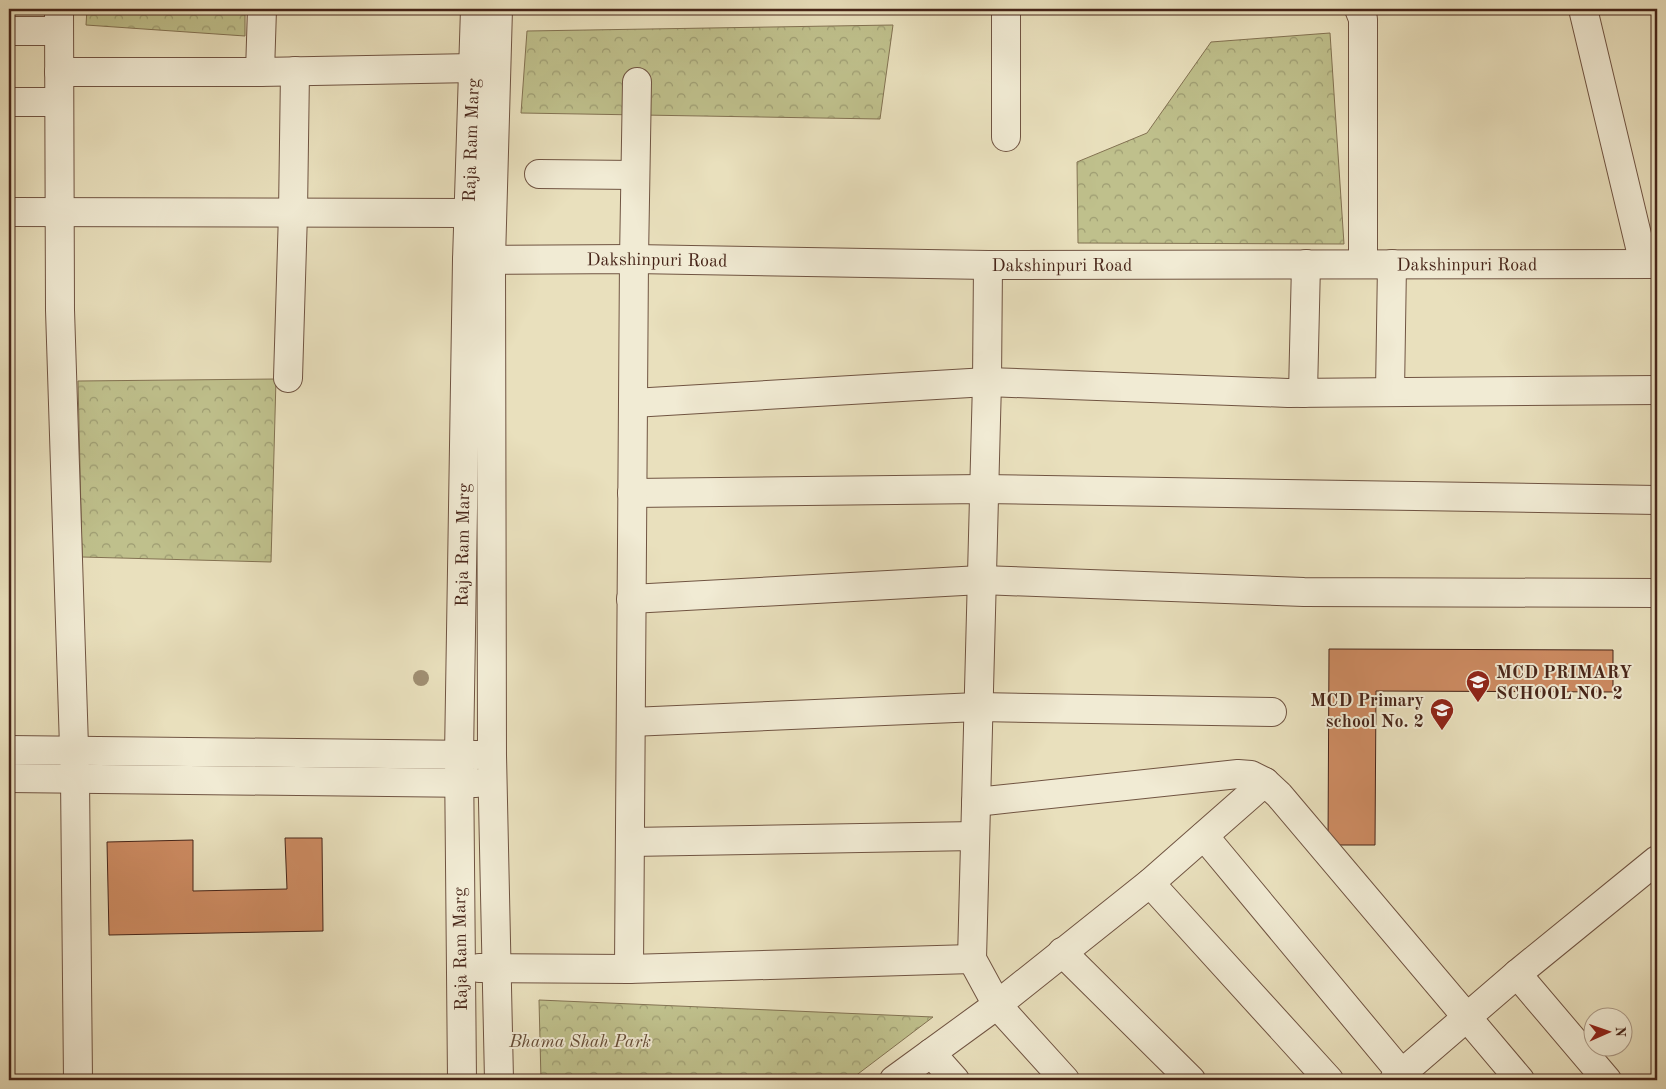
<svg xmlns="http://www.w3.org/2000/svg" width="1666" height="1089" font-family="'Old Standard TT',serif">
<defs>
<pattern id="park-crowns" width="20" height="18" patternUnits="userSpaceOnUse" patternTransform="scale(1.25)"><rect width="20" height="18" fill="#bfc08c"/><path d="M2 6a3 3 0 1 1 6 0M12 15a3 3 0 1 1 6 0" fill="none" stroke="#9d9c72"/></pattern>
</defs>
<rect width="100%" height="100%" fill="#e9e0bd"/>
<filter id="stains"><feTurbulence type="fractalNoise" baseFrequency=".004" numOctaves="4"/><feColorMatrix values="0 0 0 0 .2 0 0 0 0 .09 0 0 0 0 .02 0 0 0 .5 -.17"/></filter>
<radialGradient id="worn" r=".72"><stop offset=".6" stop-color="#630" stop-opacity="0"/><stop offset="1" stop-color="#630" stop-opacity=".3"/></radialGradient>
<!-- park -->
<path fill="url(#park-crowns)" stroke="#837252" d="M 87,9 L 245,9 L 245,36 L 86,25 Z
M 893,25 L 880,119 L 521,113 L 527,31 Z
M 1330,33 L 1344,244 L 1078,243 L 1077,162 L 1147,133 L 1211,42 Z
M 276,379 L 271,562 L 82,557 L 78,381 Z
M 539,1000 L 933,1017 L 850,1080 L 541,1080 Z"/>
<!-- building -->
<path fill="#cd8b62" stroke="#472519" d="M 1329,649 L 1613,650 L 1613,692 L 1376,691 L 1375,845 L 1328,845 Z
M 285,838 L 322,838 L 323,931 L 109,935 L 107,842 L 193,840 L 193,891 L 287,889 Z"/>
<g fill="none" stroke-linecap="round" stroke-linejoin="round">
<!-- minor casing -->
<g stroke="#705442" stroke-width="30">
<g id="minor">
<path d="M 59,9 L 60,310 L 75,778 L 78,1080"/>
<path d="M 498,9 L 491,259 L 492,755 L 499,1080"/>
<path d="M 1006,9 L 1006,137"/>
<path d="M 1359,9 L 1363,19 L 1363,264"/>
<path d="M 1583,9 L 1644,264"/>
<path d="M 9,31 L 59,31"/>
<path d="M 59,72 L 260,72 L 474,68"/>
<path d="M 260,72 L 262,9"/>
<path d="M 9,102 L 59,102"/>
<path d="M 539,174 L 635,175"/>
<path d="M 9,212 L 469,213"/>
<path id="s1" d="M 467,260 L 634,259 L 988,265 L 1657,264"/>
<path d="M 988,265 L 987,382 L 972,959 L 997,1005 L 1065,1080"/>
<path d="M 288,378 L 293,213 L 295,71"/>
<path d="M 1390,392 L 1392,264"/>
<path d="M 1303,393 L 1306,264"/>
<path d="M 633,403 L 987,382 L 1288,393 L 1657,390"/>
<path d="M 632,493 L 983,489 L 1657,500"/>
<path d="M 631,599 L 981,580 L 1304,592 L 1657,593"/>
<path d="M 631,722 L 978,707 L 1272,712"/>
<path d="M 9,750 L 477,755"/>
<path d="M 9,778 L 476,783"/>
<path d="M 976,802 L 1238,774 L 1251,775 L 1265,782"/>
<path d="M 1204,836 L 1407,1080"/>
<path d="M 630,842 L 975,836"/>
<path d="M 1150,883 L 1329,1080"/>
<path d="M 1062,952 L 1191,1080"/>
<path d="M 479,968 L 629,969 L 972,959"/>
<path d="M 629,969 L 634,259 L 637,82"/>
<path d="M 1517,974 L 1607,1080"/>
<path d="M 931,1053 L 955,1080"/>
<path id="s2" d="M 462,1080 L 459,756 L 467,260 L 475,9"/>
<path d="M 894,1080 L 997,1005 L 1150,883 L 1265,782 L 1279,795 L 1520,1080"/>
<path d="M 1394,1080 L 1517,974 L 1657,860"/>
</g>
</g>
<!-- minor -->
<use href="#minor" stroke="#f1ebd4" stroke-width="28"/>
</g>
<!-- trees -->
<circle fill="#a08f73" cx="421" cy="678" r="8"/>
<!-- icons -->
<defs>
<g id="school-pin" transform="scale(1.25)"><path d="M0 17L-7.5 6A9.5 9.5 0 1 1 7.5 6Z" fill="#8f2418" stroke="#f1ebd4"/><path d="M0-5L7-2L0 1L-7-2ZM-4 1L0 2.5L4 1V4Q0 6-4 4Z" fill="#fff"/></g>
</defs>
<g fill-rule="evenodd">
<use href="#school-pin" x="1478" y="682"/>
<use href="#school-pin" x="1442" y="710"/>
</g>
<g text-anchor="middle" stroke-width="4" stroke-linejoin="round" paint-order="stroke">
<!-- street labels -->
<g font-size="18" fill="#472519" stroke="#f1ebd4">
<text dy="6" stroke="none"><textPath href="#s2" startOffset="940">Raja Ram Marg</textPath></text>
<text dy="6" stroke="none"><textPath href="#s1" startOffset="190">Dakshinpuri Road</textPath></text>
<text dy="6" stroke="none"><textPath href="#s1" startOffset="1000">Dakshinpuri Road</textPath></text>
<text dy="6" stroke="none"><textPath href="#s1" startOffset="595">Dakshinpuri Road</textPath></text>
<text dy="6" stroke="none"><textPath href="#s2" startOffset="535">Raja Ram Marg</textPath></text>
<text transform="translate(460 949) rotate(-91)" y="6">Raja Ram Marg</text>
</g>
<!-- poi labels -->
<g font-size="18" font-weight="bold" fill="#472519" stroke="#f1ebd4" text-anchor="start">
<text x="1496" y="678">MCD PRIMARY<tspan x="1496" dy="21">SCHOOL NO. 2</tspan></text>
<text x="1424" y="706" text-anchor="end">MCD Primary<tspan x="1424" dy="21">school No. 2</tspan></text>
</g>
<!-- park labels -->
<g font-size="18" font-style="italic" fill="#654c36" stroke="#f1ebd4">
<text x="580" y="1047">Bhama Shah Park</text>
</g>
</g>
<!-- margin -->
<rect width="1666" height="1089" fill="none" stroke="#e9e0bd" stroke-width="30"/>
<rect x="10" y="10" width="1646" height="1069" fill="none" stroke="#472519" stroke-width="2.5"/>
<rect x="15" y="15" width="1636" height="1059" fill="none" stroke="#472519"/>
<!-- north arrow -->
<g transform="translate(1608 1032) rotate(88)"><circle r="24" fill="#f1ebd4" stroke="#ad9c89"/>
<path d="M0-4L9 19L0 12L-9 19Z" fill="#8f2418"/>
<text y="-8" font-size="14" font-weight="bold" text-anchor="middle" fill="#472519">N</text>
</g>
<rect width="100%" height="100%" filter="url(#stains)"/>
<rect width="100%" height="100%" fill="url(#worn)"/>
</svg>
